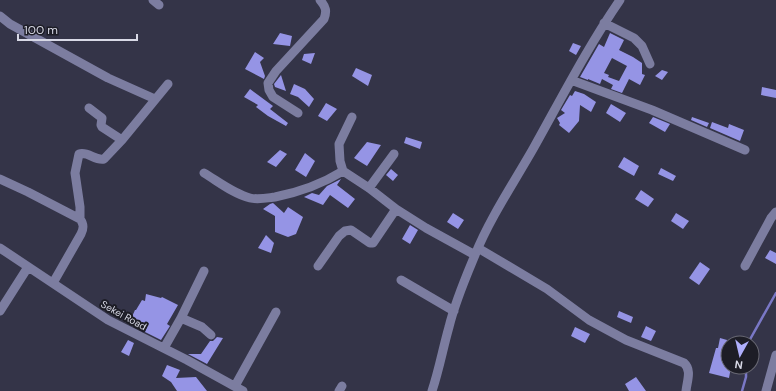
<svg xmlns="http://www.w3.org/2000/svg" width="776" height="391" font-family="'DM Sans',sans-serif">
<rect width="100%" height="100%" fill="#343448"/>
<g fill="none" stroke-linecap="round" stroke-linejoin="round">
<!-- stream -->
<path stroke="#7a78c6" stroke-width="2.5" d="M 748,343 L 776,293
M 742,391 L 746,377 L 746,367"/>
</g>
<!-- building -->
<path fill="#9594e5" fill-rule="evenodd" d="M 280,33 L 292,36 L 290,46 L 273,44 Z
M 610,33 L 624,40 L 619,50 L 633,57 L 642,63 L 642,74 L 645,75 L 640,85 L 629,79 L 622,93 L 611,89 L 613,85 L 602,79 L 600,84 L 588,79 L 588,80 L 580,77 L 599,44 L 604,47 ZM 612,58 L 627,66 L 619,81 L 608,77 L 609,75 L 604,73 Z
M 573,43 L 581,46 L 576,55 L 569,51 Z
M 255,52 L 264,58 L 260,62 L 265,76 L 264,79 L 245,69 Z
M 315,53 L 311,64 L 302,60 L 304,54 Z
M 356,68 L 372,75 L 368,86 L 352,76 Z
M 662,70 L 668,72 L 662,80 L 655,76 Z
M 281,75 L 286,91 L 275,87 L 274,84 Z
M 294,84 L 305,89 L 314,99 L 309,107 L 298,97 L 290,94 Z
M 762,87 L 776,90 L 776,98 L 761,95 Z
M 250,89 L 273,106 L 270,109 L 288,123 L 286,126 L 268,116 L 256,107 L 258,105 L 244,97 Z
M 575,91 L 584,94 L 596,102 L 591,112 L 580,105 L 579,121 L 569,133 L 559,125 L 560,123 L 557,118 L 565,113 L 561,110 L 570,95 L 572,96 Z
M 326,103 L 337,109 L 327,121 L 318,116 Z
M 611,104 L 626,113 L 620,122 L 606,113 Z
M 653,117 L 670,124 L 665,132 L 649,123 Z
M 692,117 L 709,123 L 707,127 L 691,120 Z
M 712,122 L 728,128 L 729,124 L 744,130 L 740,141 L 710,128 Z
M 406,137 L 422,142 L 420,149 L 404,143 Z
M 367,142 L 381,145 L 367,166 L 354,158 Z
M 280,150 L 287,154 L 276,167 L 267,162 Z
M 305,153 L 315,161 L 306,177 L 295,170 Z
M 624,157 L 639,166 L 634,176 L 618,167 Z
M 661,168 L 676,176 L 673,181 L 658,174 Z
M 391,169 L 398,175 L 393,181 L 386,175 Z
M 341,179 L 337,185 L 355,199 L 348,208 L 330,195 L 323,205 L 304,197 L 312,193 L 319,195 L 327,186 Z
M 641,190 L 654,199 L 648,207 L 635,199 Z
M 273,203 L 284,213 L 288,207 L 303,217 L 296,234 L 288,237 L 275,232 L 275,216 L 263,209 L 270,204 Z
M 453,213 L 464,220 L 458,229 L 447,222 Z
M 676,213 L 689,221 L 683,229 L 671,221 Z
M 410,225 L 418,230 L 410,244 L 402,239 Z
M 266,235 L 274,243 L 271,253 L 258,248 Z
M 770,250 L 776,253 L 776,264 L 765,258 Z
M 700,262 L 710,269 L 699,285 L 689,278 Z
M 146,294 L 161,298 L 162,297 L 178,305 L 167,324 L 170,326 L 161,340 L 145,332 L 147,327 L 130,321 L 135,310 L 136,310 L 142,300 L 145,301 Z
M 619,311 L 633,317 L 631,323 L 617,317 Z
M 646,326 L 656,331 L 651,341 L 641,337 Z
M 575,327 L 590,334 L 585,343 L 571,336 Z
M 217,337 L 223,338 L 207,364 L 188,354 L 201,354 L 210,341 L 213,341 Z
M 720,338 L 727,340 L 726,344 L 728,344 L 728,367 L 731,367 L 729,378 L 709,373 L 716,348 L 718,348 Z
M 128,340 L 134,343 L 129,356 L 121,352 Z
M 167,365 L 180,370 L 176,378 L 196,377 L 207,391 L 177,391 L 171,382 L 162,376 Z
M 636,377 L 646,391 L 629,391 L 625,384 Z"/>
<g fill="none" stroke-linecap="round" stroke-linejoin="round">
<!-- minor -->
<path stroke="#7c7da0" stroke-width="9" d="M 153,0 L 159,5
M 0,16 L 10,24 L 108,78 L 155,99
M 604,23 L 634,38 L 642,46 L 650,64
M 571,80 L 652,110 L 745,150
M 89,108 L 102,118 L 101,125 L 102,127 L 122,140
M 298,113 L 273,97 L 269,90 L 268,83 L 276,71 L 324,19 C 327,11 326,7 320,0
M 352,117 L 339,144 L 340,161 L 343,171 L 369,188 L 396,209 L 426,228 L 475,255
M 204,173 C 219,182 234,194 250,198 C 258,200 267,198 275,197 C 300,192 322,184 343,171
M 0,179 L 28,192 L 80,219 C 84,224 84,228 81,234 L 53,283
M 369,188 L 394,154
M 80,219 L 80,207 L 75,173 L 79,154 C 88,151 95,161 104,159 L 122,140 L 168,84
M 0,248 L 108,320 L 187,360 L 243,391
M 478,248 L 547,289 L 589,320 L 626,340 L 684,363 C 692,370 687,381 686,391
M 318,266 L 339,236 L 345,231 L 351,230 L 370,243 L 373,243 L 396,209
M 745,266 L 771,218 L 776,212
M 401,280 L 454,311
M 0,311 L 28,267
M 181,318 L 202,327 L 211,335
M 164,348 L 181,318 L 204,271
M 235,386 L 276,312
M 339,391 L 342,386
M 432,391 C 439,370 443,348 449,327 C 455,302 465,279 475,255 C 490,218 513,184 533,149 C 561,99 587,48 620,0
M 766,391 L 776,355"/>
</g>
<g text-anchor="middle" stroke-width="4" stroke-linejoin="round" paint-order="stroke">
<!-- street labels -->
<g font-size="10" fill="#d8d9e6" stroke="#1d1d26">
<text transform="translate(124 315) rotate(29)" y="4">Sekei Road</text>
</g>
</g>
<!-- north arrow -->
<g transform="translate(740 355) rotate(188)"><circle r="19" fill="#1d1d26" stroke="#686873"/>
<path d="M0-3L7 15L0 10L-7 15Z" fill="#aeaefb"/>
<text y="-6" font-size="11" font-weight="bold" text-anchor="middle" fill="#d8d9e6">N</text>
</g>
<!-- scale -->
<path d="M18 34v6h119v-6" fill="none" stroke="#d8d9e6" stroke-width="2"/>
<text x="24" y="34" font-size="12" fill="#d8d9e6" stroke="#1d1d26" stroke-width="3" paint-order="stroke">100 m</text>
</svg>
